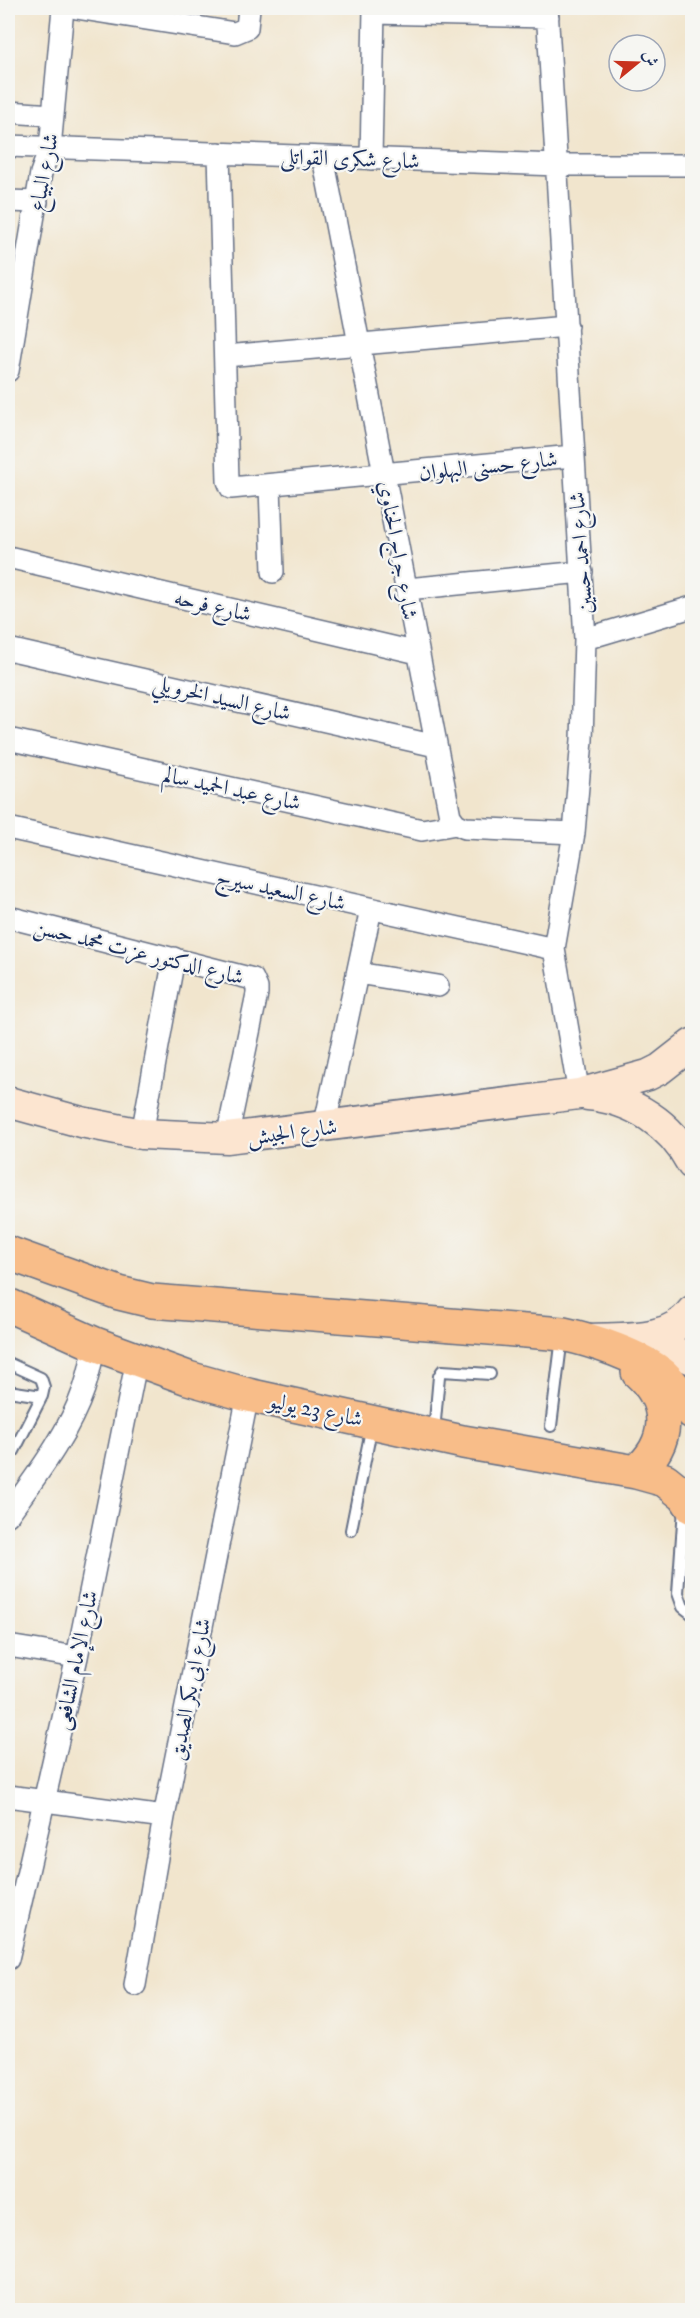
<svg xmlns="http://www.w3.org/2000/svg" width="700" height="2318" font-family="'IM FELL DW Pica',Amiri,serif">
<rect width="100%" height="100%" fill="#f6f6f2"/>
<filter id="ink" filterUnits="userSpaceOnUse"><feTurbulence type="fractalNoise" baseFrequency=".0167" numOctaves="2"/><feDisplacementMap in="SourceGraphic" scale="12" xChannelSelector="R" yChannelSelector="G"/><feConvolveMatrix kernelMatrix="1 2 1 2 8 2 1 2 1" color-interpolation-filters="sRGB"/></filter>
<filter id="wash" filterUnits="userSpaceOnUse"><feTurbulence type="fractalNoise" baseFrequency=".008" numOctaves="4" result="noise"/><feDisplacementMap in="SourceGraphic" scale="24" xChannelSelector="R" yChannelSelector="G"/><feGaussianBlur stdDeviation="1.35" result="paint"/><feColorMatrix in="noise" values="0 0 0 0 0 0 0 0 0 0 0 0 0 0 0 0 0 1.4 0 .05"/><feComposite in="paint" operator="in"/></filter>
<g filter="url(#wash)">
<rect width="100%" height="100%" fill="#f1e5cd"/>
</g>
<g filter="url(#ink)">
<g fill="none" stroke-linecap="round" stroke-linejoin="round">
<!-- lane casing -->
<g stroke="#666f85" stroke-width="14">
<path id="lane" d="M 8,1363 L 41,1378 L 44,1387 L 42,1396 L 14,1451
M 8,1391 L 42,1396
M 551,1426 L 562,1337
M 434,1432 L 439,1376 L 442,1371 L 490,1374
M 684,1508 L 678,1593 L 683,1607 L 692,1614
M 351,1530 L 372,1425"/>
</g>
<!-- street casing -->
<g stroke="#666f85" stroke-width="24">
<path id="street" d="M 76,8 L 235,33 L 247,28 L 249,8
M 547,8 L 585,639 L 582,740 L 574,833 L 554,949 L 579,1094
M 374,13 L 548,17
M 8,112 L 53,115
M 8,146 L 558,165 L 692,165
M 219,153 L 228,481 L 231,488 L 573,456
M 323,157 L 450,816 L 456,824 L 465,828 L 574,833
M 371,159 L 374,8
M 8,201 L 37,202
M 225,356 L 567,326
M 8,371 L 41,173 L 50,148 L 63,8
M 270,486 L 273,572
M 8,557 L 418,653
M 407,589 L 582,572
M 585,639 L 692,607
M 8,649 L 436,746
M 8,739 L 422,830 L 456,824
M 8,828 L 554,949
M 8,917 L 253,979 L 257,988 L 257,994 L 227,1138
M 357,973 L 438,986
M 324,1128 L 371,909
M 142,1134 L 174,958
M 8,1515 C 36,1476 68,1435 84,1389 C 89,1374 92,1359 95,1344
M 8,1646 L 77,1657
M 8,1796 L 164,1817
M 8,1959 L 77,1657 L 137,1359
M 135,1985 L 164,1817 L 248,1395"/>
</g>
<!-- secondary casing -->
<g stroke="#666f85" stroke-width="33">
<path id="secondary" d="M 588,1095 C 633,1099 671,1124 692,1164
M 8,1102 L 81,1122 L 142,1134 L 227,1138 L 579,1094 L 648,1075 L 660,1069 L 692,1044
M 662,1332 L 673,1351 L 692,1359
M 588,1339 C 622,1337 670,1343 692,1311"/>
</g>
<!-- primary casing -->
<g stroke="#666f85" stroke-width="36">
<path id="primary" d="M 8,1253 L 119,1293 L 152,1301 L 563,1334 C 592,1340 640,1356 663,1375 C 674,1385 684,1399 692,1412
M 8,1305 L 95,1344 L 188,1378 L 248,1395 L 463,1442 L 636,1472 L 665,1480 L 685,1496 L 692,1507
M 636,1472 C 671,1443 672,1403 638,1372"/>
</g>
<!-- lane -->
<use href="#lane" stroke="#fff" stroke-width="10"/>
<!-- street -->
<use href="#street" stroke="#fff" stroke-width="21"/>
<!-- secondary -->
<use href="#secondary" stroke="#fce5d0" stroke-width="30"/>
<!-- primary -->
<use href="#primary" stroke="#f8bd89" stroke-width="33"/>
</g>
</g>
<g text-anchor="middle" stroke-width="4.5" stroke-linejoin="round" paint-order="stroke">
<!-- street labels -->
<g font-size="22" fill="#1b2f5e" stroke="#f6f6f2">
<text transform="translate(350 158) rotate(2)" y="8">شارع شكرى القواتلى</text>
<text transform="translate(43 172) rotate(-79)" y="8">شارع البياع</text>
<text transform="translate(488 465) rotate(-6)" y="8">شارع حسنى البهلوان</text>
<text transform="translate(399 550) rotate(80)" y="8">شارع جراج الحناوي</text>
<text transform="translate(580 553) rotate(-94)" y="8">شارع احمد حسين</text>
<text transform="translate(213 605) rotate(13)" y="8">شارع فرحه</text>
<text transform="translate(222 697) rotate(13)" y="8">شارع السيد الخرويلي</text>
<text transform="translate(232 788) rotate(12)" y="8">شارع عبد الحميد سالم</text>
<text transform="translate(281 889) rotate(12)" y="8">شارع السعيد سيرج</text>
<text transform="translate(139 951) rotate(14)" y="8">شارع الدكتور عزت محمد حسن</text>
<text transform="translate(292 1131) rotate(-7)" y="8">شارع الجيش</text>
<text transform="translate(316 1409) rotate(12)" y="8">شارع 23 يوليو</text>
<text transform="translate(75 1660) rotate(-78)" y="8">شارع الإمام الشافعى</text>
<text transform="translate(189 1689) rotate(-79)" y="8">شارع ابى بكر الصديق</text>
</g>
</g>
<!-- margin -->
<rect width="700" height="2318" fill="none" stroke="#f6f6f2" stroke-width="30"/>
<!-- north arrow -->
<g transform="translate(637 63) rotate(71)"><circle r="28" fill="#f6f6f2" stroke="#9ea6b7" stroke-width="1.5"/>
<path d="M0-4.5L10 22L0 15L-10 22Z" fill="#c8321e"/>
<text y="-9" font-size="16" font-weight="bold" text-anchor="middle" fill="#1b2f5e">ش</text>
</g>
</svg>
